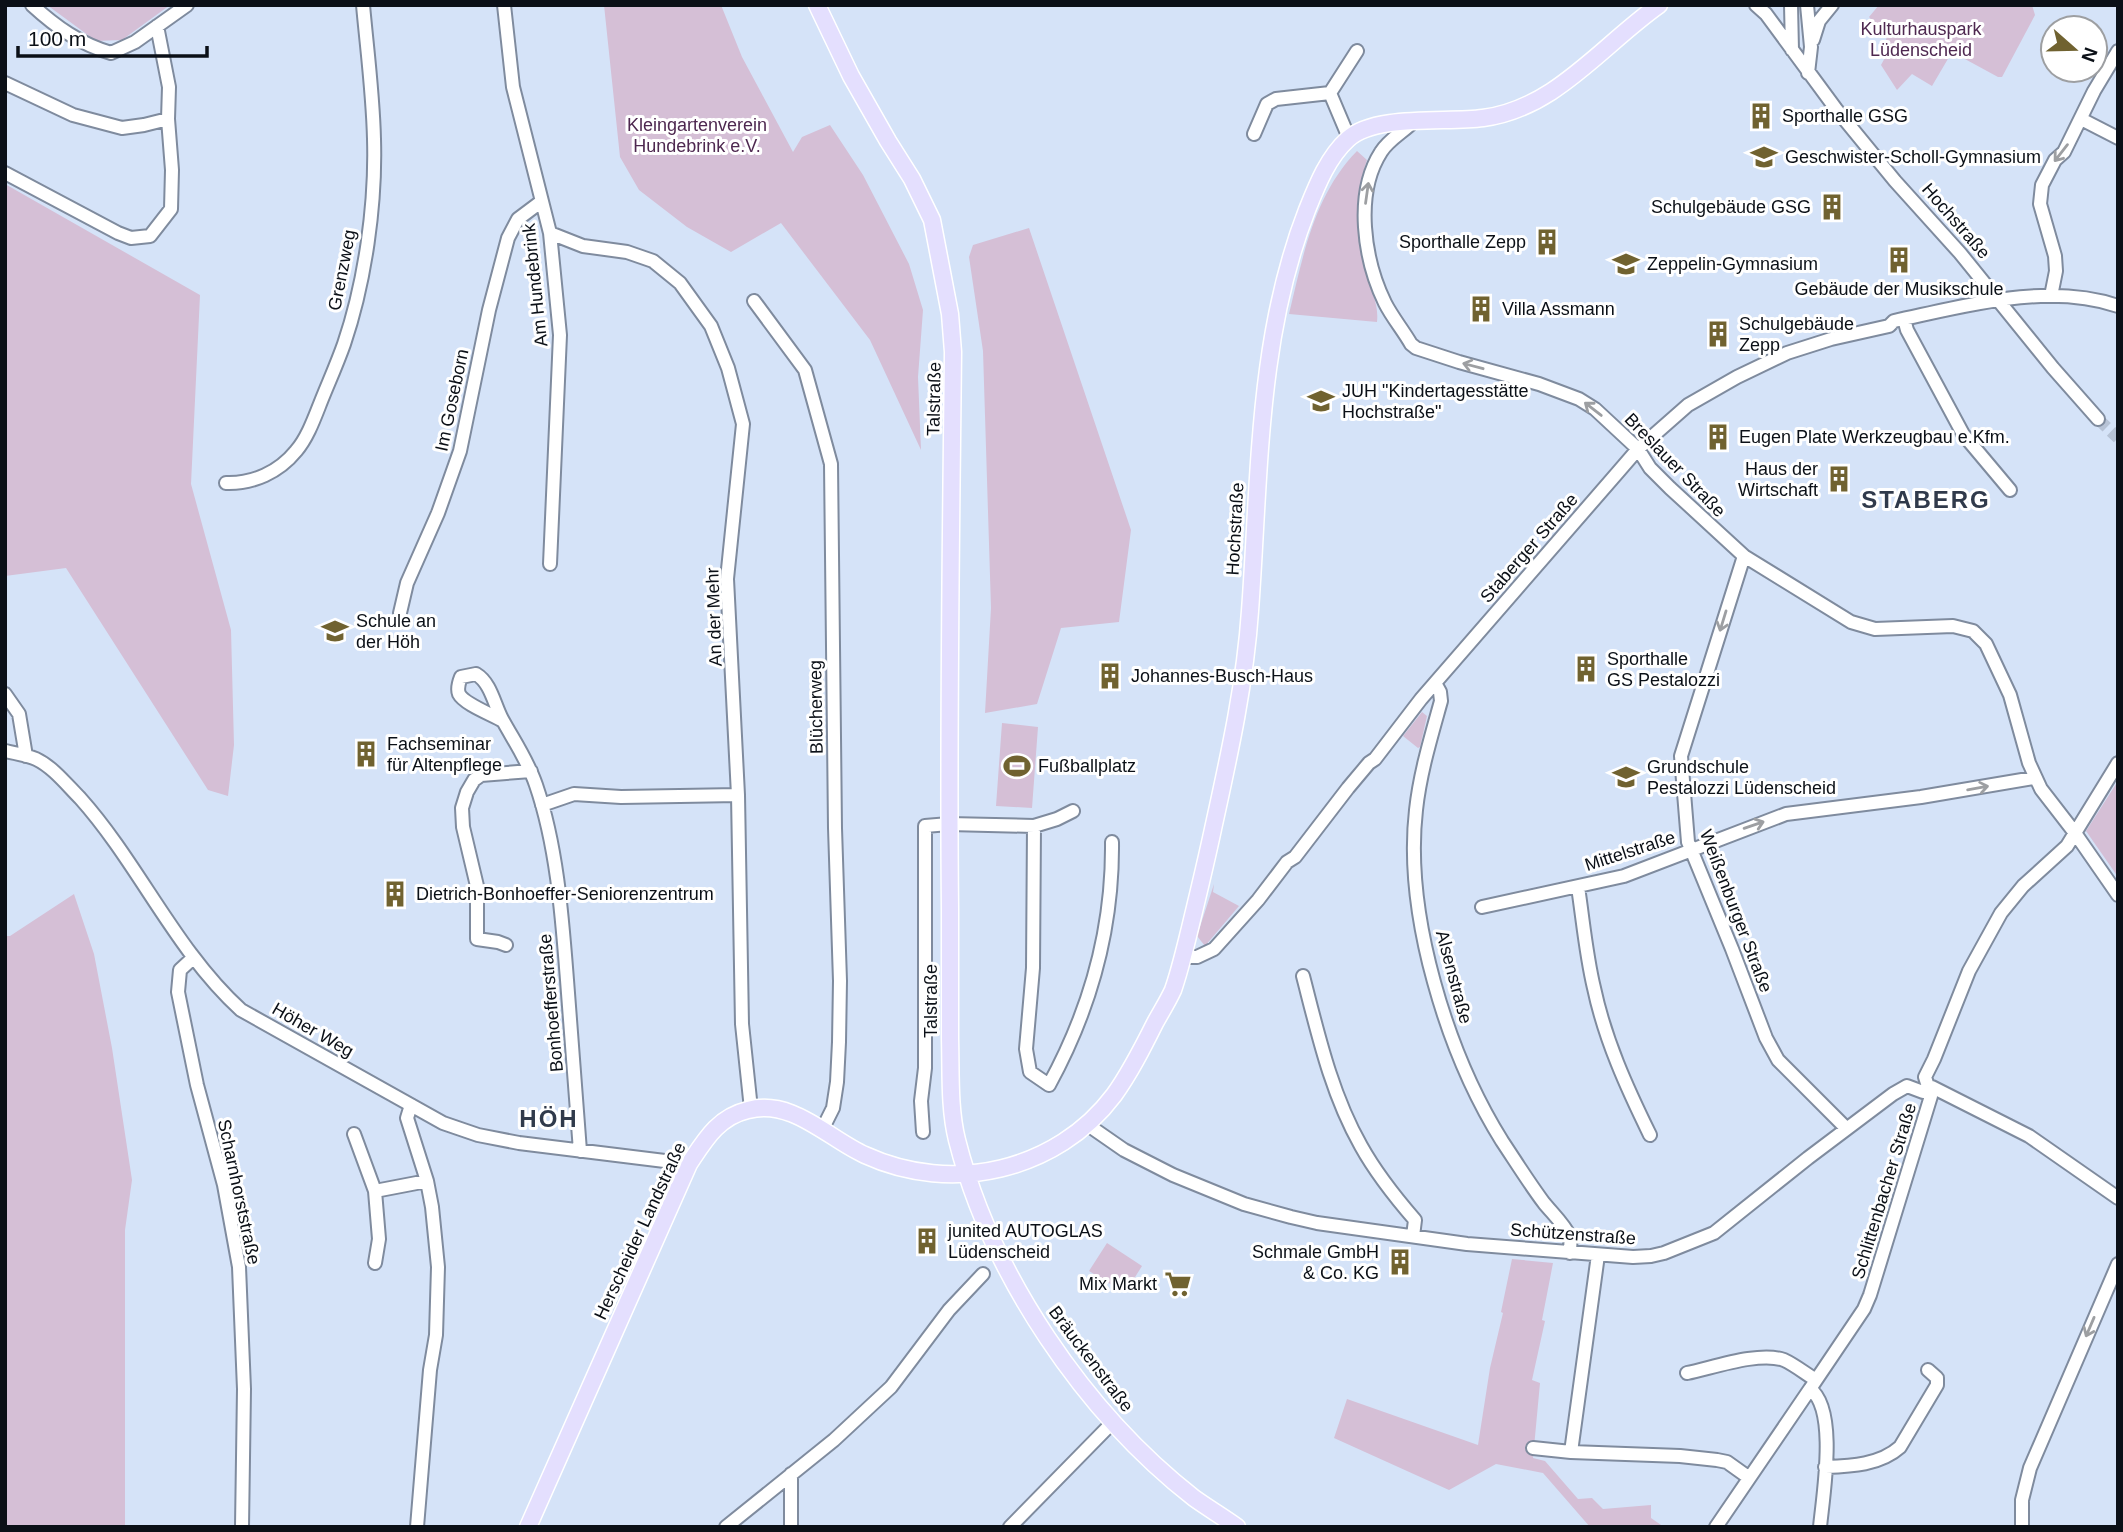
<svg xmlns="http://www.w3.org/2000/svg" width="2123" height="1532" font-family="Helvetica,sans-serif">
<rect width="100%" height="100%" fill="#d5e3f8"/>
<!-- green -->
<path fill="#d5bfd6" d="M 47,5 L 170,5 L 122,40 L 96,41 Z
M 604,5 L 721,5 L 742,57 L 793,152 L 802,137 L 830,125 L 863,175 L 909,264 L 923,310 L 918,377 L 921,450 L 870,340 L 781,223 L 731,252 L 687,227 L 639,190 L 620,157 Z
M 1879,5 L 2032,5 L 2035,15 L 2002,77 L 1998,77 L 1952,52 L 1932,86 L 1912,74 L 1897,90 L 1881,65 L 1887,54 L 1883,47 L 1887,37 L 1869,17 Z
M 1357,151 L 1367,160 C 1354,197 1355,237 1366,274 C 1371,291 1379,304 1377,322 L 1289,314 C 1303,256 1314,195 1357,151 Z
M 5,184 L 200,295 L 191,484 L 231,630 L 234,745 L 228,796 L 208,790 L 66,568 L 5,576 Z
M 1029,228 L 1131,530 L 1119,622 L 1061,628 L 1037,704 L 985,713 L 991,608 L 983,351 L 969,257 L 973,245 Z
M 1422,712 L 1427,716 L 1420,747 L 1418,748 L 1403,736 Z
M 1002,723 L 1038,727 L 1032,808 L 996,806 Z
M 2118,781 L 2118,877 L 2086,831 Z
M 1214,884 L 1213,892 L 1239,906 L 1205,946 L 1197,936 Z
M 74,894 L 94,954 L 112,1048 L 132,1180 L 125,1230 L 125,1527 L 5,1527 L 5,936 L 10,936 Z
M 1107,1243 L 1142,1266 L 1125,1293 L 1089,1271 Z
M 1512,1259 L 1553,1263 L 1542,1320 L 1545,1321 L 1532,1380 L 1540,1383 L 1533,1458 L 1545,1461 L 1578,1499 L 1592,1498 L 1603,1509 L 1651,1505 L 1651,1518 L 1664,1527 L 1590,1527 L 1543,1473 L 1496,1464 L 1449,1490 L 1334,1438 L 1347,1399 L 1478,1445 L 1490,1368 L 1503,1313 L 1501,1312 Z"/>
<g fill="none" stroke-linecap="round" stroke-linejoin="round">
<!-- minor-tunnel -->
<path stroke="#b7c3d6" stroke-width="12" stroke-dasharray="12 6" stroke-linecap="butt" d="M 2098,419 L 2118,438"/>
<!-- minor casing -->
<g stroke="#7f8b9e" stroke-width="16">
<path id="minor" d="M 32,5 C 56,27 80,44 111,53 L 135,42 L 187,5
M 504,5 L 513,87 L 550,233 L 560,335 L 550,564
M 1756,5 L 1766,14 L 1836,109 L 1895,181 L 1960,253 L 2053,368 L 2098,419
M 1791,5 L 1792,50
M 1807,5 L 1811,47 L 1808,73
M 1813,40 L 1819,21 L 1832,5
M 5,83 L 73,115 L 122,128 L 144,125 L 168,119
M 2081,119 L 2118,138
M 1413,122 C 1403,132 1388,140 1381,152 C 1354,194 1364,260 1385,303 C 1392,317 1403,330 1411,344 L 1416,348 L 1459,362 L 1539,384 L 1579,399 L 1595,409 L 1638,449 L 1650,468 L 1670,488 L 1744,556 L 1851,622 L 1875,629 L 1953,626 L 1973,631 L 1986,644 L 2010,695 L 2029,763 L 2041,789 L 2075,833 L 2118,895
M 1254,134 L 1267,104 L 1276,99 L 1330,93
M 1349,138 L 1330,93 L 1357,51
M 5,173 L 118,233 L 131,238 L 150,236 L 171,209 L 172,170 L 168,119 L 169,87 L 157,26
M 550,233 L 583,246 L 627,252 L 653,261 L 680,283 L 711,326 L 728,368 L 743,424 L 727,579 L 738,795 L 742,1024 L 751,1109
M 2051,296 L 2056,271 L 2055,256 L 2040,204 L 2042,185 L 2055,160 L 2064,152 L 2094,91 L 2118,51
M 754,301 L 805,370 L 831,464 L 835,828 L 840,981 L 839,1042 L 837,1082 L 833,1108 L 822,1130
M 1904,319 L 1907,330 L 1963,434 L 2010,490
M 226,483 C 253,484 279,472 296,451 C 309,436 316,413 324,394 C 331,377 338,361 344,344 C 365,282 376,205 374,139 C 373,94 367,49 363,5
M 1744,556 L 1681,756 L 1688,842 L 1732,949 L 1766,1038 L 1778,1060 L 1846,1128
M 400,613 L 407,583 L 438,513 L 460,451 L 489,310 L 508,238 L 518,219 L 542,201
M 1435,683 L 1440,692 L 1441,701 C 1431,737 1420,773 1416,810 C 1404,914 1447,1053 1502,1141 C 1516,1162 1529,1183 1544,1203 C 1552,1213 1565,1225 1570,1237 C 1571,1241 1570,1248 1570,1253
M 5,694 L 19,714 L 26,756
M 503,721 C 493,715 464,704 459,694 C 457,689 459,682 461,677 L 476,674 C 491,683 494,704 502,719 C 514,741 528,761 536,785 C 557,846 562,916 567,980 C 571,1037 576,1094 580,1151
M 5,751 C 15,753 27,755 36,759 C 53,767 67,785 80,798 C 139,864 175,950 241,1010 L 443,1123 L 478,1135 L 519,1143 L 689,1164
M 542,805 L 574,794 L 621,797 L 738,795
M 1034,826 L 1033,968 L 1026,1049 L 1030,1072 L 1049,1085 C 1090,1010 1113,928 1112,842
M 1578,887 C 1583,920 1586,955 1594,988 C 1605,1040 1627,1088 1650,1135
M 1482,907 L 1624,876 L 1786,814 L 1921,797 L 2034,778
M 506,945 L 498,942 L 477,939 L 477,886 L 463,827 L 462,808 L 467,792 L 474,780 L 481,775 L 531,771
M 1182,957 L 1197,957 L 1214,949 L 1258,900 L 1287,862 L 1295,857 L 1348,788 L 1369,763 L 1375,759 L 1421,699 L 1619,471 L 1638,449 L 1688,405 L 1737,377 L 1787,353 L 1831,339 L 1889,326 L 1894,321 C 1965,306 2046,282 2118,306
M 193,958 L 180,970 L 178,992 L 197,1085 L 224,1185 L 239,1267 L 244,1389 L 242,1527
M 1303,976 C 1318,1034 1331,1093 1361,1146 C 1376,1173 1395,1197 1415,1220 L 1413,1236
M 411,1105 L 407,1118 L 427,1181 L 432,1207 L 438,1267 L 436,1335 L 430,1370 L 417,1527
M 1088,1125 L 1124,1150 L 1173,1175 L 1244,1204 L 1291,1217 L 1317,1223 L 1467,1244 L 1633,1257 L 1651,1256 L 1664,1253 L 1714,1233 L 1808,1158 L 1893,1094 L 1907,1086 L 1923,1092 L 1932,1087 L 2029,1136 L 2118,1198
M 923,1132 L 921,1101 L 925,1068 L 925,826 L 949,824 L 1034,826 L 1057,819 L 1073,811
M 354,1134 L 375,1191 L 379,1239 L 375,1263
M 375,1191 L 427,1181
M 1687,1373 C 1712,1368 1759,1351 1784,1360 C 1795,1365 1806,1374 1816,1380
M 1533,1448 L 1571,1452 L 1680,1456 L 1717,1460 L 1727,1462 L 1748,1477
M 1571,1452 L 1598,1255
M 1825,1467 C 1851,1466 1880,1465 1900,1447 L 1937,1385 L 1937,1378 L 1928,1370
M 726,1527 L 834,1440 L 891,1387 L 949,1310 L 983,1274
M 791,1527 L 791,1474
M 1010,1527 L 1113,1422
M 1716,1527 L 1810,1389
M 1820,1527 C 1823,1495 1838,1409 1810,1389 L 1864,1309 L 1870,1295 L 1931,1096 L 1925,1077 L 1934,1059 L 1969,971 L 2001,913 L 2023,886 L 2067,846 L 2118,763
M 2022,1527 L 2022,1500 L 2030,1468 L 2118,1264"/>
</g>
<!-- major casing -->
<g stroke="#fff" stroke-width="19">
<path id="major" d="M 817,5 L 851,76 L 888,141 L 912,179 L 932,220 L 950,314 L 953,352 C 951,538 948,724 950,910 C 950,953 950,995 950,1038 C 951,1072 949,1108 957,1140 C 991,1275 1085,1413 1194,1498 C 1208,1508 1223,1517 1237,1527
M 528,1527 L 689,1164 C 705,1140 718,1117 748,1110 C 792,1098 829,1139 865,1155 C 952,1195 1057,1171 1114,1095 C 1130,1073 1143,1047 1155,1023 C 1161,1012 1168,1001 1173,990 C 1180,970 1185,948 1190,928 C 1198,895 1206,862 1213,829 C 1229,756 1245,685 1250,611 C 1260,476 1257,338 1307,210 C 1317,185 1328,157 1348,139 C 1375,114 1447,123 1483,118 C 1555,109 1602,45 1659,5"/>
</g>
<!-- minor -->
<use href="#minor" stroke="#fff" stroke-width="12"/>
<!-- major -->
<use href="#major" stroke="#e4dffe" stroke-width="16"/>
</g>
<!-- one-way arrows -->
<defs><path id="oneway-shaft" d="M-6 0H5M1.5-3L5.5 0L1.5 3" fill="none" stroke-width="1.6" stroke-linecap="round" stroke-linejoin="round" transform="scale(1.75)"/></defs>
<g stroke="#9d9fa2">
<use href="#oneway-shaft" transform="translate(2061 153) rotate(128)"/>
<use href="#oneway-shaft" transform="translate(1367 193) rotate(-82)"/>
<use href="#oneway-shaft" transform="translate(1473 366) rotate(-165)"/>
<use href="#oneway-shaft" transform="translate(1593 409) rotate(-142)"/>
<use href="#oneway-shaft" transform="translate(1723 621) rotate(107)"/>
<use href="#oneway-shaft" transform="translate(1978 788) rotate(-10)"/>
<use href="#oneway-shaft" transform="translate(1754 825) rotate(-19)"/>
<use href="#oneway-shaft" transform="translate(2090 1327) rotate(113)"/>
</g>
<!-- icons -->
<defs>
<g id="building-bare" transform="scale(2.1)"><path d="M-4-6H4V6H1V3H-1V6H-4ZM-2.5-4.3h1.7v1.8h-1.7ZM.8-4.3h1.7v1.8H.8ZM-2.5-1h1.7V.8h-1.7ZM.8-1h1.7V.8H.8Z" fill="#706230" stroke="#fff" stroke-width="2.5" paint-order="stroke"/></g>
<g id="school-bare" transform="scale(2.1)"><path d="M0-5L7-2L0 1L-7-2ZM-4 1L0 2.5L4 1V4Q0 6-4 4Z" fill="#706230" stroke="#fff" stroke-width="2.5" paint-order="stroke"/></g>
<g id="stadium-bare" transform="scale(2.1)"><path d="M0-5a6.5 5 0 1 0 0 10a6.5 5 0 1 0 0-10ZM-3.5-1.8h7v3.6h-7Z" fill="#706230" stroke="#fff" stroke-width="2.5" paint-order="stroke"/></g>
<g id="supermarket-bare" transform="scale(2.1)"><path d="M-6-5.5h2.5l.6 2H6L4.5 2H-2.5L-4.4-4H-6ZM-1.5 3.2a1.3 1.3 0 1 0 .1 0ZM3 3.2a1.3 1.3 0 1 0 .1 0Z" fill="#706230" stroke="#fff" stroke-width="2.5" paint-order="stroke"/></g>
</defs>
<g fill-rule="evenodd">
<use href="#building-bare" x="1761" y="116"/>
<use href="#school-bare" x="1764" y="157"/>
<use href="#building-bare" x="1832" y="207"/>
<use href="#building-bare" x="1547" y="242"/>
<use href="#building-bare" x="1899" y="260"/>
<use href="#school-bare" x="1626" y="264"/>
<use href="#building-bare" x="1481" y="309"/>
<use href="#building-bare" x="1718" y="334"/>
<use href="#school-bare" x="1321" y="401"/>
<use href="#building-bare" x="1718" y="437"/>
<use href="#building-bare" x="1839" y="479"/>
<use href="#school-bare" x="335" y="631"/>
<use href="#building-bare" x="1586" y="669"/>
<use href="#building-bare" x="1110" y="676"/>
<use href="#building-bare" x="366" y="754"/>
<use href="#stadium-bare" x="1017" y="766"/>
<use href="#school-bare" x="1626" y="777"/>
<use href="#building-bare" x="395" y="894"/>
<use href="#building-bare" x="927" y="1241"/>
<use href="#building-bare" x="1400" y="1262"/>
<use href="#supermarket-bare" x="1178" y="1284"/>
</g>
<g text-anchor="middle" stroke-width="6" stroke-linejoin="round" paint-order="stroke">
<!-- park labels -->
<g font-size="18" fill="#4e2850" stroke="#fff">
<text x="1921" y="35">Kulturhauspark<tspan x="1921" dy="21">Lüdenscheid</tspan></text>
<text x="697" y="131">Kleingartenverein<tspan x="697" dy="21">Hundebrink e.V.</tspan></text>
</g>
<!-- poi labels -->
<g font-size="18" fill="#0b1017" stroke="#fff" text-anchor="start">
<text x="1782" y="122">Sporthalle GSG</text>
<text x="1785" y="163">Geschwister-Scholl-Gymnasium</text>
<text x="1811" y="213" text-anchor="end">Schulgebäude GSG</text>
<text x="1526" y="248" text-anchor="end">Sporthalle Zepp</text>
<text x="1647" y="270">Zeppelin-Gymnasium</text>
<text x="1899" y="295" text-anchor="middle">Gebäude der Musikschule</text>
<text x="1502" y="315">Villa Assmann</text>
<text x="1739" y="330">Schulgebäude<tspan x="1739" dy="21">Zepp</tspan></text>
<text x="1342" y="397">JUH "Kindertagesstätte<tspan x="1342" dy="21">Hochstraße"</tspan></text>
<text x="1739" y="443">Eugen Plate Werkzeugbau e.Kfm.</text>
<text x="1818" y="475" text-anchor="end">Haus der<tspan x="1818" dy="21">Wirtschaft</tspan></text>
<text x="356" y="627">Schule an<tspan x="356" dy="21">der Höh</tspan></text>
<text x="1607" y="665">Sporthalle<tspan x="1607" dy="21">GS Pestalozzi</tspan></text>
<text x="1131" y="682">Johannes-Busch-Haus</text>
<text x="387" y="750">Fachseminar<tspan x="387" dy="21">für Altenpflege</tspan></text>
<text x="1038" y="772">Fußballplatz</text>
<text x="1647" y="773">Grundschule<tspan x="1647" dy="21">Pestalozzi Lüdenscheid</tspan></text>
<text x="416" y="900">Dietrich-Bonhoeffer-Seniorenzentrum</text>
<text x="948" y="1237">junited AUTOGLAS<tspan x="948" dy="21">Lüdenscheid</tspan></text>
<text x="1379" y="1258" text-anchor="end">Schmale GmbH<tspan x="1379" dy="21">&amp; Co. KG</tspan></text>
<text x="1157" y="1290" text-anchor="end">Mix Markt</text>
</g>
<!-- street labels -->
<g font-size="18" fill="#0b1017" stroke="#fff">
<text transform="translate(1956 221) rotate(49)" y="6">Hochstraße</text>
<text transform="translate(342 270) rotate(-79)" y="6">Grenzweg</text>
<text transform="translate(535 285) rotate(-96)" y="6">Am Hundebrink</text>
<text transform="translate(934 399) rotate(-89)" y="6">Talstraße</text>
<text transform="translate(452 400) rotate(-78)" y="6">Im Goseborn</text>
<text transform="translate(1675 465) rotate(46)" y="6">Breslauer Straße</text>
<text transform="translate(1235 529) rotate(-87)" y="6">Hochstraße</text>
<text transform="translate(1529 548) rotate(-49)" y="6">Staberger Straße</text>
<text transform="translate(714 617) rotate(-92)" y="6">An der Mehr</text>
<text transform="translate(816 707) rotate(-91)" y="6">Blücherweg</text>
<text transform="translate(1630 851) rotate(-18)" y="6">Mittelstraße</text>
<text transform="translate(1736 911) rotate(69)" y="6">Weißenburger Straße</text>
<text transform="translate(1454 977) rotate(75)" y="6">Alsenstraße</text>
<text transform="translate(931 1001) rotate(-90)" y="6">Talstraße</text>
<text transform="translate(551 1003) rotate(-95)" y="6">Bonhoefferstraße</text>
<text transform="translate(313 1030) rotate(30)" y="6">Höher Weg</text>
<text transform="translate(1884 1191) rotate(-73)" y="6">Schlittenbacher Straße</text>
<text transform="translate(239 1192) rotate(78)" y="6">Scharnhorststraße</text>
<text transform="translate(640 1231) rotate(-65)" y="6">Herscheider Landstraße</text>
<text transform="translate(1573 1234) rotate(4)" y="6">Schützenstraße</text>
<text transform="translate(1091 1359) rotate(53)" y="6">Bräuckenstraße</text>
</g>
<!-- district labels -->
<g font-size="24" font-weight="bold" letter-spacing="2" fill="#303a4b" stroke="#fff">
<text x="1926" y="508">STABERG</text>
<text x="549" y="1127">HÖH</text>
</g>
</g>
<!-- border -->
<rect width="2123" height="1532" fill="none" stroke="#0b1017" stroke-width="14"/>
<!-- north arrow -->
<g transform="translate(2074 49) rotate(110)"><circle r="33" fill="#ffffff" stroke="#9d9fa2" stroke-width="2"/>
<path d="M0-5L12 26L0 18L-12 26Z" fill="#706230"/>
<text y="-10" font-size="19" font-weight="bold" text-anchor="middle" fill="#0b1017">N</text>
</g>
<!-- scale -->
<path d="M18 46v10h189v-10" fill="none" stroke="#0b1017" stroke-width="3.5"/>
<text x="28" y="46" font-size="21" fill="#0b1017" stroke="#ffffff" stroke-width="5" paint-order="stroke">100 m</text>
</svg>
